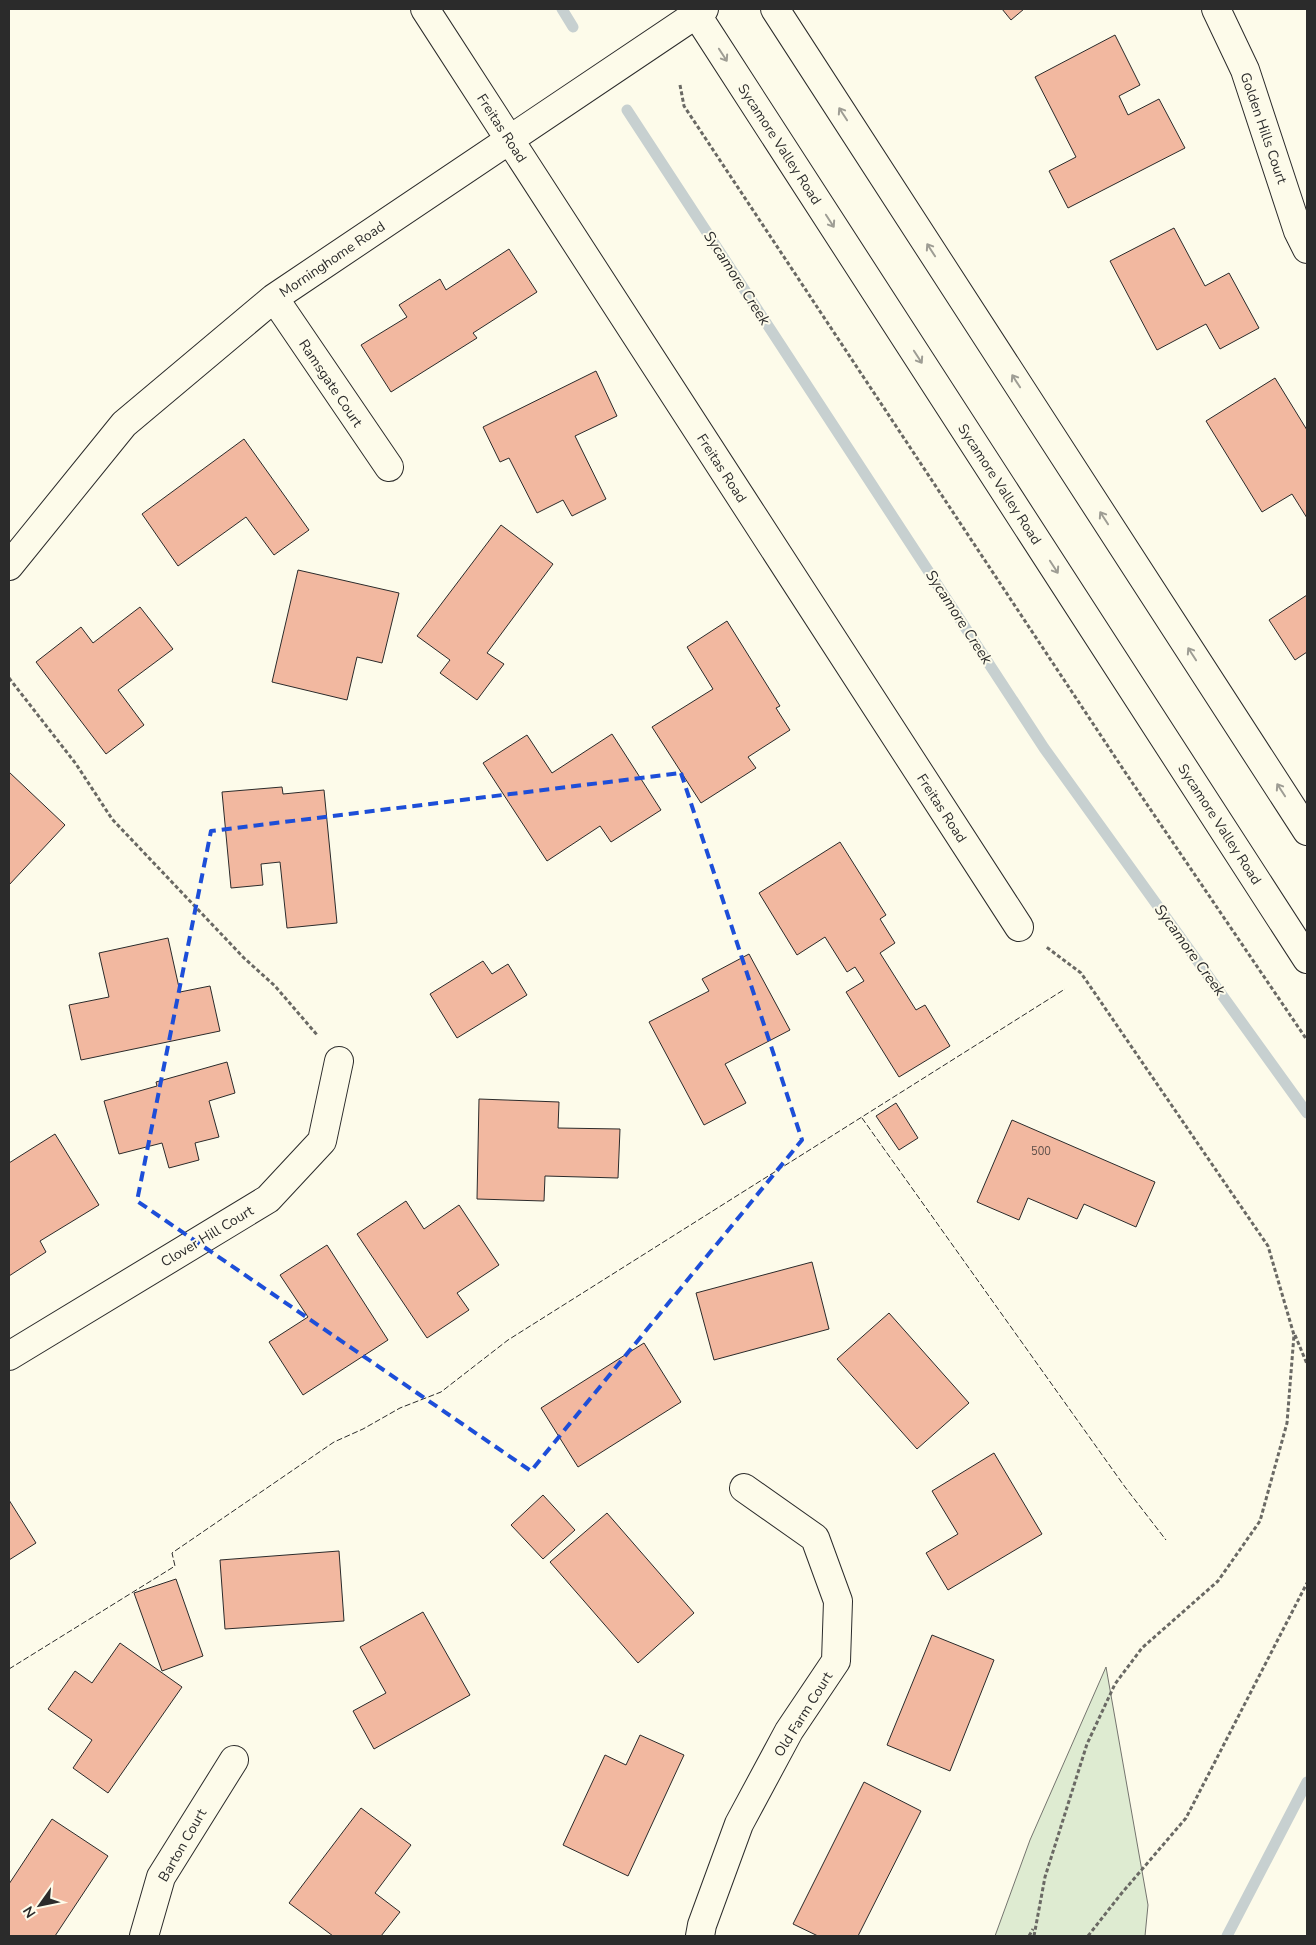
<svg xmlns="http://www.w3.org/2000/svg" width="1316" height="1945" font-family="'Nunito Sans',sans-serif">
<rect width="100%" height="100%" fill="#fdfbea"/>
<!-- green -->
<path fill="#deebd1" stroke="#74746e" d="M 1106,1667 L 1148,1905 L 1145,1936 L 995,1936 L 1030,1840 Z"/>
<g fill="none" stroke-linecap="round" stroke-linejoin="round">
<!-- stream -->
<path stroke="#c7d0d0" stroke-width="11" d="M 562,9 L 573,27
M 627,110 L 1044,748 L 1307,1113
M 1227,1936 L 1307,1782"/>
</g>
<!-- building -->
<path fill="#f2b8a0" stroke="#2b2b2b" d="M 1002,9 L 1024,9 L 1011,20 Z
M 1115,35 L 1140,85 L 1119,96 L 1128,115 L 1159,99 L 1185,148 L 1068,208 L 1049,171 L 1076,157 L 1035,77 Z
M 1174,228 L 1205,286 L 1229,273 L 1259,328 L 1220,349 L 1206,324 L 1157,350 L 1110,261 Z
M 509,249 L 537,292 L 473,333 L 477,338 L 391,392 L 361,345 L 407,317 L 399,305 L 440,279 L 446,290 Z
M 596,371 L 617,416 L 575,436 L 606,499 L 572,516 L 563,500 L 537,513 L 509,458 L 500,462 L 483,427 Z
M 1275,378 L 1307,430 L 1307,518 L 1292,494 L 1262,512 L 1206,421 Z
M 244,439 L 309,530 L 274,555 L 246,517 L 178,566 L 142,514 Z
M 501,525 L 553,564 L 487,653 L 504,664 L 477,700 L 440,673 L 450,660 L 417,636 Z
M 298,570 L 399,593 L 382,663 L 357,657 L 347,700 L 272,682 Z
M 1307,595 L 1307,652 L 1295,660 L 1269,620 Z
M 140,607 L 173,649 L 118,690 L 144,725 L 106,754 L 36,662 L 81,627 L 93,643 Z
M 727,621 L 780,706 L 776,708 L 790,730 L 748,757 L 756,768 L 701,803 L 652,727 L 713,689 L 687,647 Z
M 612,734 L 661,810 L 611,842 L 600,826 L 547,861 L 483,763 L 527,735 L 552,773 Z
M 9,772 L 65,825 L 9,885 Z
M 282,787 L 283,794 L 324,790 L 337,923 L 287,928 L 280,862 L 261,864 L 263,885 L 231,888 L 222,792 Z
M 840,842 L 886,915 L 880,919 L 895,943 L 880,953 L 916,1010 L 925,1005 L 950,1046 L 899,1077 L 846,992 L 864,981 L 855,967 L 847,972 L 825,937 L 797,955 L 759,893 Z
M 168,938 L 180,992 L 210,986 L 220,1031 L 81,1060 L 69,1005 L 109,997 L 99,953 Z
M 749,954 L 790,1030 L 725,1064 L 746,1103 L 704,1125 L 649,1022 L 709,991 L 702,979 Z
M 483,961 L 492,974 L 508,964 L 527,995 L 457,1038 L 430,994 Z
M 227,1062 L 235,1093 L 209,1101 L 219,1137 L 195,1143 L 199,1160 L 169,1168 L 162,1143 L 119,1154 L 104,1101 L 157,1086 L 156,1082 Z
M 479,1099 L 559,1102 L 558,1128 L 620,1129 L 618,1178 L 545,1176 L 544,1201 L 477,1199 Z
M 896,1103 L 918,1138 L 899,1150 L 876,1116 Z
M 1012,1120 L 1155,1182 L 1136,1227 L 1084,1204 L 1077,1219 L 1028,1198 L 1019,1220 L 977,1202 Z
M 55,1134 L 99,1205 L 40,1241 L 46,1252 L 9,1276 L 9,1163 Z
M 406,1201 L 424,1229 L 459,1205 L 499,1265 L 457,1293 L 469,1310 L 427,1338 L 357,1234 Z
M 327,1245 L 388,1340 L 303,1395 L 269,1342 L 308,1317 L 280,1275 Z
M 812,1262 L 829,1329 L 714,1360 L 696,1293 Z
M 889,1313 L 969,1403 L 917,1449 L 837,1359 Z
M 644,1343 L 681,1402 L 578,1467 L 541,1408 Z
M 994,1453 L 1042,1534 L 948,1590 L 926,1553 L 958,1534 L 932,1491 Z
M 543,1495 L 575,1530 L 543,1559 L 511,1525 Z
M 9,1500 L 36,1543 L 9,1560 Z
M 607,1513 L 694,1613 L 638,1663 L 550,1562 Z
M 339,1551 L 344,1621 L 225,1629 L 220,1560 Z
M 176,1579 L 203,1656 L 162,1671 L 134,1593 Z
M 423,1612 L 470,1695 L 374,1749 L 353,1711 L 386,1693 L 360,1647 Z
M 932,1635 L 994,1660 L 950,1771 L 887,1745 Z
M 120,1643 L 182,1687 L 108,1793 L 73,1768 L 92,1740 L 48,1709 L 75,1671 L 92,1683 Z
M 640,1735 L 684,1755 L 628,1876 L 563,1845 L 605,1755 L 626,1765 Z
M 864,1782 L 921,1811 L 858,1936 L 818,1936 L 793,1924 Z
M 361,1808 L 411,1845 L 375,1893 L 400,1912 L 381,1936 L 333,1936 L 289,1903 Z
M 52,1819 L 108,1856 L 55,1936 L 9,1936 L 9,1884 Z"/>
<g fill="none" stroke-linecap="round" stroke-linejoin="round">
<!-- minor casing -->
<g stroke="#2b2b2b" stroke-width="30">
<path id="minor" d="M 425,9 L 1019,927
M 1216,9 L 1245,70 L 1298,231 L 1307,249
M 274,298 L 389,467
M 9,566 L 124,424 L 274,298 L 704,9
M 9,1356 L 268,1199 L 322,1141 L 339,1061
M 144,1936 L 161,1877 L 234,1760
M 700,1936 L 702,1925 L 739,1824 L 789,1731 L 836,1661 L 838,1601 L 815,1538 L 744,1488"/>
</g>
<!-- major casing -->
<g stroke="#2b2b2b" stroke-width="30">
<path id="major" d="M 693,9 L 1307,959
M 775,9 L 1307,831"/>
</g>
<!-- path -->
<path stroke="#6a6964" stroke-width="3" stroke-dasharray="4 2.5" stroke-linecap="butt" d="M 680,85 L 684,106 L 1123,769 L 1307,1040
M 9,678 L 76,764 L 112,819 L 244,958 L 275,986 L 318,1036
M 1295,1335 L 1307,1364
M 1029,1936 L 1033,1929
M 1034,1936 L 1045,1877 L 1087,1744 L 1115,1684 L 1142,1648 L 1218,1581 L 1260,1521 L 1287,1423 L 1294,1335 L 1268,1246 L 1081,973 L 1045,946
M 1088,1936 L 1121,1894 L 1186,1818 L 1307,1583"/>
<!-- minor -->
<use href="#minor" stroke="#fdfbea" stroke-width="28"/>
<!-- major -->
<use href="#major" stroke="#fdfbea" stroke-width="28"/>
<!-- fence -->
<path stroke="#2b2b2b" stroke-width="1" stroke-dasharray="6 2.5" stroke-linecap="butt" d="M 862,1118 L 1125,1487 L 1166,1540
M 9,1669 L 175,1566 L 172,1553 L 334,1442 L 363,1429 L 400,1408 L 441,1392 L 508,1340 L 1065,989"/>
</g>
<!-- one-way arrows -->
<defs><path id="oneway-shaft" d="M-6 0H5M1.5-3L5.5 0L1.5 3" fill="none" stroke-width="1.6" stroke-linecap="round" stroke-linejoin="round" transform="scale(1.25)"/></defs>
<g stroke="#9e9d94">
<use href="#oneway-shaft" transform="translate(723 55) rotate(57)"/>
<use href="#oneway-shaft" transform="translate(843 114) rotate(-123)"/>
<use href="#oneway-shaft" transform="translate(830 221) rotate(57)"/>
<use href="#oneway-shaft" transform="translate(931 250) rotate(-123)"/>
<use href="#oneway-shaft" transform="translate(918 357) rotate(57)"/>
<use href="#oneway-shaft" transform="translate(1016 381) rotate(-123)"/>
<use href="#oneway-shaft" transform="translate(1104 518) rotate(-123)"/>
<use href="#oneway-shaft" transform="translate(1054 567) rotate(57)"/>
<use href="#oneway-shaft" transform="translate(1192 654) rotate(-123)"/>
<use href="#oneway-shaft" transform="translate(1281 790) rotate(-123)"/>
</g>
<!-- marked area -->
<path fill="none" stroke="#1d4ed8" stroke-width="4" stroke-dasharray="10 6" stroke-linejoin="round" d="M 681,773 L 802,1140 L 531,1471 L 137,1201 L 211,831 Z"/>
<g text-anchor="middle" stroke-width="4" stroke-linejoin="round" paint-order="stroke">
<!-- number labels -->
<g font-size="11" fill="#5d4e48">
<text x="1041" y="1155">500</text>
</g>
<!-- street labels -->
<g font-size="14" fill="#2b2b2b" stroke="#fdfbea">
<text transform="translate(502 128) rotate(57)" y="5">Freitas Road</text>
<text transform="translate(1264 128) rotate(71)" y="5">Golden Hills Court</text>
<text transform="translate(780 144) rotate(57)" y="5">Sycamore Valley Road</text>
<text transform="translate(332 259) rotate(-34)" y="5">Morninghome Road</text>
<text transform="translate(331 383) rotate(56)" y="5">Ramsgate Court</text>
<text transform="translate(722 468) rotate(57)" y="5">Freitas Road</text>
<text transform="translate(1000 484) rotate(57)" y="5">Sycamore Valley Road</text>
<text transform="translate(942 808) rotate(57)" y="5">Freitas Road</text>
<text transform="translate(1220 824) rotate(57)" y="5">Sycamore Valley Road</text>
<text transform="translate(207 1236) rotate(-31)" y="5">Clover Hill Court</text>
<text transform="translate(803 1714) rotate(-58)" y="5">Old Farm Court</text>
<text transform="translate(182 1845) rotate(-60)" y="5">Barton Court</text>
</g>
<!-- water labels -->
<g font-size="15" font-style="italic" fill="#2b2b2b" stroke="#fdfbea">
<text transform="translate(737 278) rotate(57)" y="5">Sycamore Creek</text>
<text transform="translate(959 617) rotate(57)" y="5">Sycamore Creek</text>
<text transform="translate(1190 950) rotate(54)" y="5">Sycamore Creek</text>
</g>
</g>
<!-- border -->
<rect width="1316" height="1945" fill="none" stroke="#2b2b2b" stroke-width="20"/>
<!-- north arrow -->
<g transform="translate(40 1905) rotate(237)" stroke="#fdfbea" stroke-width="4" paint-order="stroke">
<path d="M0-4L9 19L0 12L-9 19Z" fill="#2b2b2b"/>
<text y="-8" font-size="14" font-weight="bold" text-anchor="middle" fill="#2b2b2b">N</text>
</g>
</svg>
